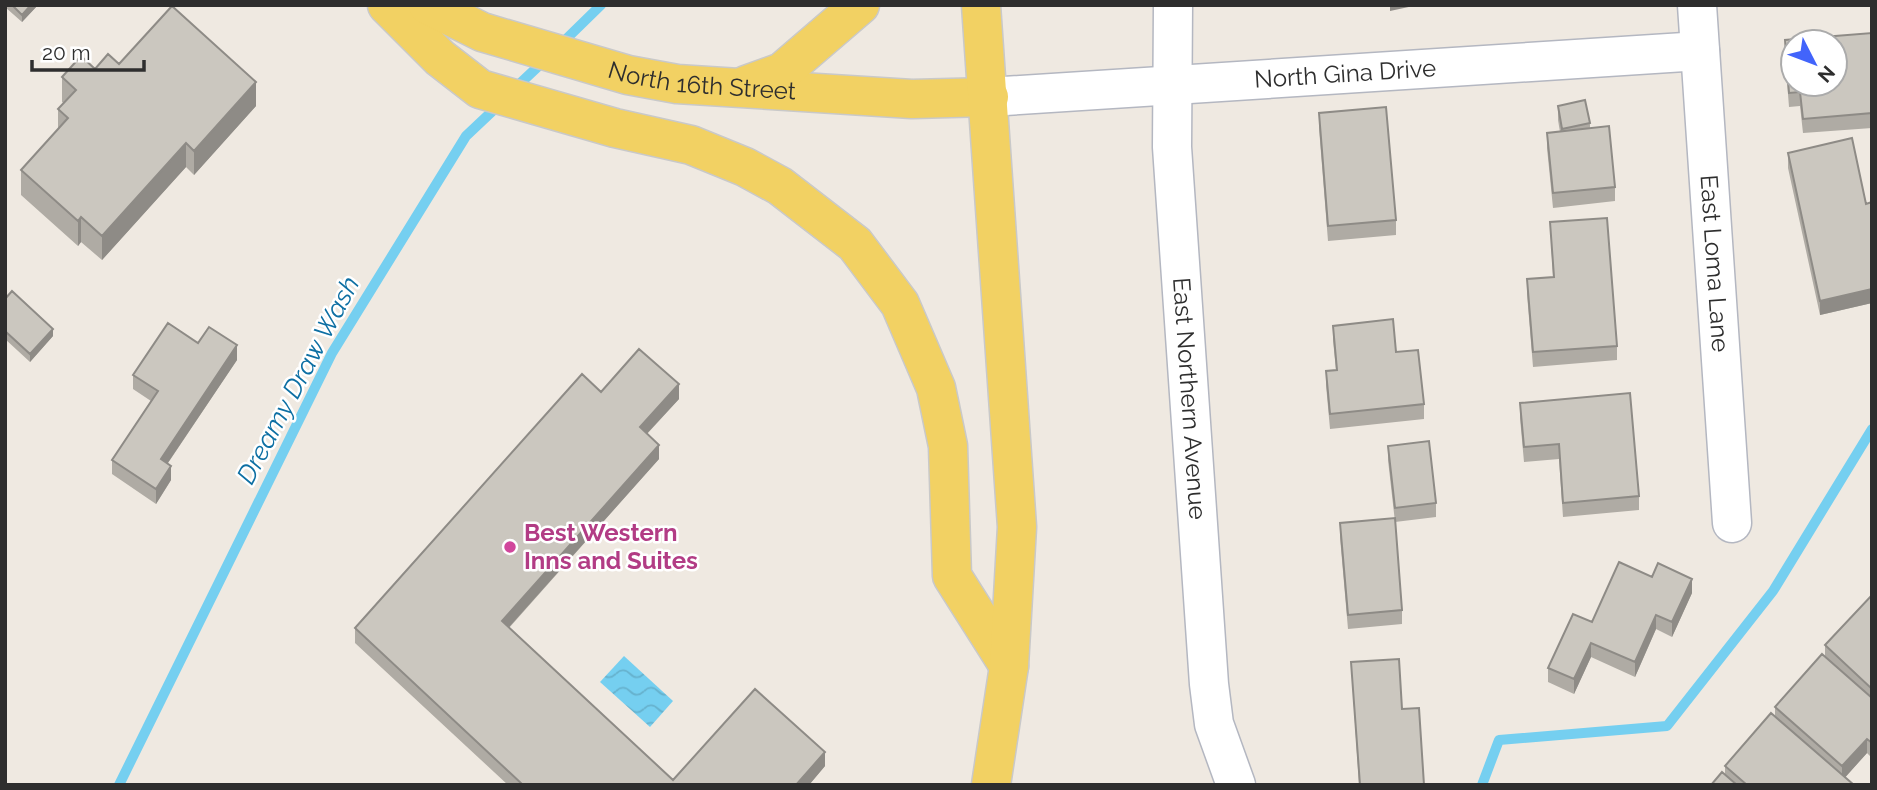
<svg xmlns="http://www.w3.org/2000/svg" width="1877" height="790" font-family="Raleway,sans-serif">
<defs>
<pattern id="water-waves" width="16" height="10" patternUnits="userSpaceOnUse" patternTransform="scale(1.75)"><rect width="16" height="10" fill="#75cff0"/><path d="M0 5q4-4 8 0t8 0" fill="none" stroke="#66b2ce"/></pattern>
</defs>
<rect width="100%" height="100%" fill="#efe9e1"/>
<!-- water -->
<path fill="url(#water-waves)" d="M 624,656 L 673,701 L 650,727 L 600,682 Z"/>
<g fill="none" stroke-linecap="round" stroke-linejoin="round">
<!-- stream -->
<path stroke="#75cff0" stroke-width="10" d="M 558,47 L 601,5
M 512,91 L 546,59
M 119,785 L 332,353 L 466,136 L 501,103
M 1482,785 L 1499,740 L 1667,726 L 1773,591 L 1872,429"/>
<!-- minor casing -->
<g stroke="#b4b7c1" stroke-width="41">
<g id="minor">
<path id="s1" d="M 1173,5 L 1172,147 L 1209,684 L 1214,724 L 1236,785"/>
<path id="s2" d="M 1697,5 L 1732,523"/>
<path id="s3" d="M 989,97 L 1700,51"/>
</g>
</g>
<!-- major casing -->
<g stroke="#c9c9c9" stroke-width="41">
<g id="major">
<path d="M 387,5 L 440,58 L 480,89 L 615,128 L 691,145 L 745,167 L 780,186 L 855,244 L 900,304 L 936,388 L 948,446 L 952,576 L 1009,666"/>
<path id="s4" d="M 428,5 L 482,32 L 628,75 L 677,84 L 912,99 L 989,97"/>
<path d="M 981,5 L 1017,527 L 1009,666 L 991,785"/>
<path d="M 746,85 L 782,72 L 860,5"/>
</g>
</g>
<!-- minor -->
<use href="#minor" stroke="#fff" stroke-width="38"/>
<!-- major -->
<use href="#major" stroke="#f2d163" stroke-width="38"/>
</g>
<!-- wall -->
<path fill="#afaba4" d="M 5,5 L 38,5 L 22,22 L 5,7 Z
M 1872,33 L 1872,128 L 1803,133 L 1800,106 L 1789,107 L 1785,55 L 1785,40 Z
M 119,64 L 256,106 L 194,175 L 186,167 L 102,260 L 81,242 L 78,246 L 21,195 L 21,170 L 58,129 L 58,109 L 64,103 L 62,102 L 62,77 Z
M 1558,106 L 1590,123 L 1590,129 L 1615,187 L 1615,201 L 1553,208 L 1547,148 L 1547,133 L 1560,132 L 1558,120 Z
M 1319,113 L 1396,220 L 1396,235 L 1328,241 L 1319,128 Z
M 1788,153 L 1866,204 L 1872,202 L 1872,303 L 1820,315 L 1788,168 Z
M 1550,222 L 1617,346 L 1617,360 L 1533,367 L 1527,294 L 1527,279 L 1553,277 Z
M 5,299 L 53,336 L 30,362 L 5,339 Z
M 1333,326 L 1396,352 L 1424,404 L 1424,419 L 1330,429 L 1326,385 L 1326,371 L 1336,370 L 1333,340 Z
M 198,343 L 237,360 L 168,463 L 171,480 L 156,504 L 112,474 L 112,460 L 151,401 L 133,389 L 133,375 Z
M 601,392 L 679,399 L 647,434 L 659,459 L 509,628 L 673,780 L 825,766 L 809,785 L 508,785 L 355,643 L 355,628 Z
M 1520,403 L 1639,496 L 1639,510 L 1563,517 L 1559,459 L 1524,462 L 1520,418 Z
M 1388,446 L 1436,503 L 1436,517 L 1395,522 L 1388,460 Z
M 1340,523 L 1402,610 L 1402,624 L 1348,629 L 1340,537 Z
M 1652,577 L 1692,593 L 1672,637 L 1656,629 L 1635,677 L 1591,657 L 1574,694 L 1548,682 L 1548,668 L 1592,622 Z
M 1872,595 L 1872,758 L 1867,753 L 1845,777 L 1854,785 L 1711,785 L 1725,775 L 1725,766 L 1775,717 L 1775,707 L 1825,656 L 1825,645 Z
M 1351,662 L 1402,709 L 1424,785 L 1359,785 Z"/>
<!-- shaded-wall -->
<path fill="#8e8b86" d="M 31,5 L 38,5 L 22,22 L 22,15 Z
M 1390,5 L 1418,5 L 1390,11 Z
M 256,82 L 256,106 L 194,175 L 194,151 Z
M 186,143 L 186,167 L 102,260 L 102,236 Z
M 81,217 L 81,242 L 78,246 L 78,221 Z
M 1872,289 L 1872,303 L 1820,315 L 1820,301 Z
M 53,329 L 53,336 L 30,362 L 30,354 Z
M 237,345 L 237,360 L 161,473 L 161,459 Z
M 679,384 L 679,399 L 640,441 L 640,427 Z
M 659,445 L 659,459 L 502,635 L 502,621 Z
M 171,466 L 171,480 L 156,504 L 156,489 Z
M 1692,579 L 1692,593 L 1672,637 L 1672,622 Z
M 1656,615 L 1656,629 L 1635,677 L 1635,662 Z
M 1591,643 L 1591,657 L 1574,694 L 1574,679 Z
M 1867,739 L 1867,753 L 1842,781 L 1842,766 Z
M 825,752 L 825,766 L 809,785 L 796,785 Z"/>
<!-- building -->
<path fill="#cbc7bf" stroke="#8e8b86" stroke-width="2" fill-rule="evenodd" d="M 12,5 L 31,5 L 22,15 Z
M 172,6 L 256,82 L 194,151 L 186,143 L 102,236 L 81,217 L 78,221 L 21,170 L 68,118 L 58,109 L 76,90 L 62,77 L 81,56 L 95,69 L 108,54 L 119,64 Z
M 1872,33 L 1872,113 L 1803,119 L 1800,92 L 1789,93 L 1785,40 ZM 1793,42 L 1835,42 L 1835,84 L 1793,84 Z
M 1585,100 L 1590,123 L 1562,129 L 1558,106 Z
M 1386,107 L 1396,220 L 1328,226 L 1319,113 Z
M 1609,126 L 1615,187 L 1553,193 L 1547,133 Z
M 1852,138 L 1866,204 L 1872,202 L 1872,289 L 1820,301 L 1788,153 Z
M 1607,218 L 1617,346 L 1533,352 L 1527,279 L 1554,277 L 1550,222 Z
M 12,291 L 53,329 L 30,354 L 5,331 L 5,299 Z
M 1393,319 L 1396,352 L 1418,350 L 1424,404 L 1330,414 L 1326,371 L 1337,370 L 1333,326 Z
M 168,323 L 198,343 L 209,327 L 237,345 L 161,459 L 171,466 L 156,489 L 112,460 L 158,391 L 133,375 Z
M 639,349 L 679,384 L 640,427 L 659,445 L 502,621 L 673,780 L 755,689 L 825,752 L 796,785 L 523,785 L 355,628 L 582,374 L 601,392 Z
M 1630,393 L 1639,496 L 1563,503 L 1559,444 L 1524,447 L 1520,403 Z
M 1429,441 L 1436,503 L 1395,508 L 1388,446 Z
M 1395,518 L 1402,610 L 1348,615 L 1340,523 Z
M 1619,562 L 1652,577 L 1658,563 L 1692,579 L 1672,622 L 1656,615 L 1635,662 L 1591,643 L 1574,679 L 1548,668 L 1573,614 L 1592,622 Z
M 1872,595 L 1872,689 L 1825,645 Z
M 1822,654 L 1872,698 L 1872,743 L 1867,739 L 1842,766 L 1775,707 Z
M 1399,659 L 1402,709 L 1419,708 L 1424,785 L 1360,785 L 1351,662 Z
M 1771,713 L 1854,785 L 1747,785 L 1725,766 Z
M 1722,772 L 1737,785 L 1711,785 Z"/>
<!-- markers -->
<circle fill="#d1479c" stroke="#fff" stroke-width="2.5" cx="510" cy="547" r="7"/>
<g text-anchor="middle" stroke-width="5" stroke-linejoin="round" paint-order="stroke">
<!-- street labels -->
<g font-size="24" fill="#2e2e2e" stroke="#fff">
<text dy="8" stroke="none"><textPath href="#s3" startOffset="357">North Gina Drive</textPath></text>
<text dy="8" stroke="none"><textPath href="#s4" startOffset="287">North 16th Street</textPath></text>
<text dy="8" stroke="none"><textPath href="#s2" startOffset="259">East Loma Lane</textPath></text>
<text dy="8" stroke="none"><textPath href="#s1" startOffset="394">East Northern Avenue</textPath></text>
</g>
<!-- hotel labels -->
<g font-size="24" font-weight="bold" fill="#b23c85" stroke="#fff" text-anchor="start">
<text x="524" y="541">Best Western<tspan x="524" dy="28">Inns and Suites</tspan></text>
</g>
<!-- water labels -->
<g font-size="26" font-style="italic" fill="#0d6fa3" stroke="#fff">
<text transform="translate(298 380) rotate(-62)" y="9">Dreamy Draw Wash</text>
</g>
</g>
<!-- border -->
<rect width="1877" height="790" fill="none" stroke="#2e2e2e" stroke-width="14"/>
<!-- north arrow -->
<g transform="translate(1814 63) rotate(132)"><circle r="33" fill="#ffffff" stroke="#ababab" stroke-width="2"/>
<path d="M0-5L12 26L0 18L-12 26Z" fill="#4264fb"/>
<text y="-10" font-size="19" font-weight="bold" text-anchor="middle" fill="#2e2e2e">N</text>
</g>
<!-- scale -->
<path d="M32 60v10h112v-10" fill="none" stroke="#2e2e2e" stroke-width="3.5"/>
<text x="42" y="60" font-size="21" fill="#2e2e2e" stroke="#ffffff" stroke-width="5" paint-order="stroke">20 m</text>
</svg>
